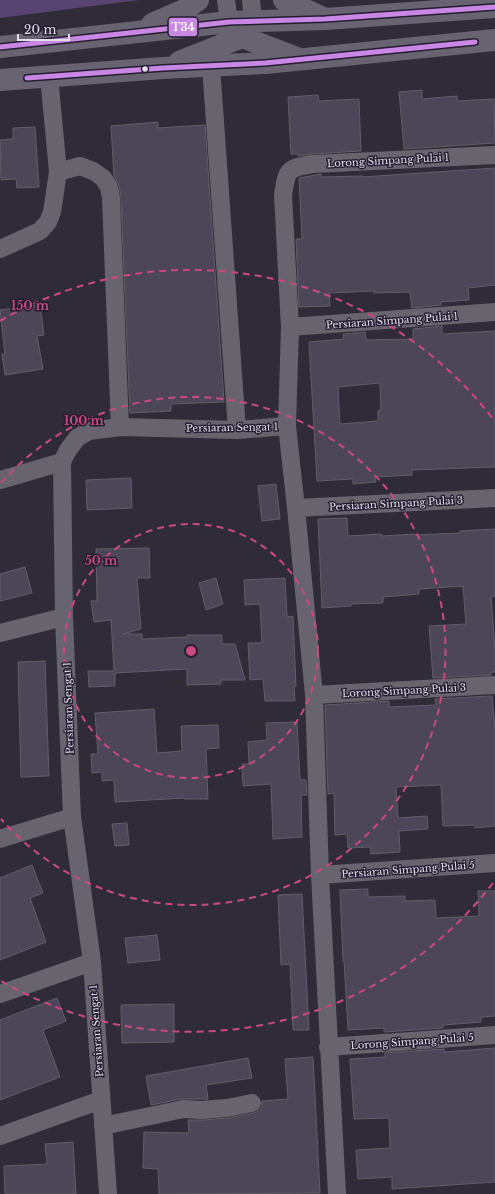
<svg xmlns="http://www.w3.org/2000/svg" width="495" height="1194" font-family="'Libre Baskerville',serif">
<rect width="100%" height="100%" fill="#302c37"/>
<!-- green -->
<path fill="#584473" d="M 0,0 L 139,0 L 0,18 Z"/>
<!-- building -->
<path fill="#4d4658" stroke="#615e67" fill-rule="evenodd" d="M 422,90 L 422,99 L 457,96 L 457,101 L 494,99 L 495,143 L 404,149 L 399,92 Z
M 318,95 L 319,101 L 359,99 L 361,151 L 312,154 L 298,156 L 298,154 L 291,154 L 288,97 Z
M 158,122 L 158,128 L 205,125 L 224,402 L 171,404 L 171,411 L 130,413 L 121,198 L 119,185 L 114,176 L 111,126 Z
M 35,127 L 39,187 L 17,188 L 16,179 L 1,180 L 0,140 L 13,139 L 13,128 Z
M 495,168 L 495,285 L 468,288 L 469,300 L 441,302 L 441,305 L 412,308 L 410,292 L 374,293 L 374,291 L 329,293 L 330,306 L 299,307 L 296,239 L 302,239 L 299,178 L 321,174 L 321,177 L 362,176 L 362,177 Z
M 40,305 L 44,335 L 37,336 L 43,369 L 5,375 L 2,354 L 5,354 L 0,310 Z
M 442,326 L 442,334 L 495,331 L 495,467 L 412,470 L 412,475 L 375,477 L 376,482 L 353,484 L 353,479 L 317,481 L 309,342 L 344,339 L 343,334 L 365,332 L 366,340 L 413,339 L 413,329 ZM 380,383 L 381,410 L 378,410 L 378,421 L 340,424 L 338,387 Z
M 131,478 L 132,508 L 87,510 L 86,480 Z
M 276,484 L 280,519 L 262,521 L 258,486 Z
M 347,518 L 348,536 L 381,534 L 382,536 L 415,534 L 415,535 L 460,533 L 460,531 L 495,529 L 495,596 L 491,597 L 495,650 L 495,672 L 491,672 L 491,675 L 433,678 L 429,626 L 466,624 L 463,586 L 419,589 L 419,594 L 383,597 L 383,603 L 351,604 L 351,606 L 322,608 L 318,519 Z
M 149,548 L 150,578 L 137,578 L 141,629 L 123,634 L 142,634 L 142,639 L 187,637 L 187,635 L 222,635 L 222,644 L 235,644 L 245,680 L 221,680 L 221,684 L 187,685 L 187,669 L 115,673 L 115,686 L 89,687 L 88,671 L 114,671 L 111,620 L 94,622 L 91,601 L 97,601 L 96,549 Z
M 25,567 L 32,593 L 0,601 L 0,574 Z
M 216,578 L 223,604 L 206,610 L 199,583 Z
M 285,578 L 287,617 L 293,616 L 296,686 L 294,686 L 295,701 L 265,701 L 263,679 L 250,680 L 248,643 L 262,643 L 260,604 L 245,605 L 244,580 Z
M 45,661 L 49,776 L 21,777 L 18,662 Z
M 492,696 L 495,729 L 495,826 L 475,828 L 474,825 L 443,826 L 441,785 L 396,787 L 398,818 L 427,816 L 428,829 L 399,831 L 400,852 L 371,854 L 370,847 L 348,848 L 347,834 L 335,835 L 334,793 L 328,794 L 325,705 L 389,701 L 389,707 L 436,705 L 435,699 Z
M 154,709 L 157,753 L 182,751 L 181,726 L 218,725 L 219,748 L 206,749 L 208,799 L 184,799 L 184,798 L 115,802 L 114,780 L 102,781 L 102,772 L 92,773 L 91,754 L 98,754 L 95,713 Z
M 297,722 L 300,780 L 306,780 L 307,795 L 301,795 L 302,837 L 273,839 L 271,784 L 243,786 L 242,764 L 249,764 L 248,742 L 267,740 L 266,723 Z
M 127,823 L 129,845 L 115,846 L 112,824 Z
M 32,865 L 43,893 L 30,898 L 46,942 L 0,960 L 0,878 Z
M 368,889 L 368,897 L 405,896 L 405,901 L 435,900 L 436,918 L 479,916 L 478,891 L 495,891 L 495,1016 L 481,1017 L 481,1022 L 443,1025 L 443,1028 L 384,1032 L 384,1028 L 348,1030 L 344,961 L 343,961 L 340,890 Z
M 302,894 L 309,1030 L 293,1030 L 290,964 L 281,965 L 278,895 Z
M 157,935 L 160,960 L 128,963 L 125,938 Z
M 57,998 L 66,1021 L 43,1030 L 60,1077 L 0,1100 L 0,1020 Z
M 174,1004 L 174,1042 L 122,1043 L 121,1005 Z
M 495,1048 L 495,1182 L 392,1189 L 392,1177 L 358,1179 L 356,1150 L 390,1148 L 389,1118 L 354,1119 L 350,1059 L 385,1057 L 385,1053 L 444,1049 L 444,1052 Z
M 313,1057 L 320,1193 L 159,1194 L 158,1169 L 143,1168 L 144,1132 L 189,1133 L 188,1120 L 203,1120 L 228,1118 L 254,1113 L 259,1111 L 262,1107 L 262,1101 L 288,1099 L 285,1059 Z
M 248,1058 L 252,1078 L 206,1085 L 208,1099 L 181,1099 L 151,1105 L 146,1076 Z
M 73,1142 L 76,1194 L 5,1194 L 4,1166 L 47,1164 L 45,1144 Z"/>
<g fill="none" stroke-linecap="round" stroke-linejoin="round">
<!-- minor -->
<path stroke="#68646e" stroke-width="18" d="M 226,0 L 229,22
M 251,0 L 253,22
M 211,66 L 237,430
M 58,172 L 80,166 L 93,171 L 103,178 L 109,187 L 111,198 L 120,427
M 0,249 L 40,231 L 48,222 L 52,212 L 58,172 L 49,76
M 290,327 L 495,312
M 0,480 L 62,462
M 296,508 L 495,498
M 0,633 L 64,617
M 314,695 L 495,685
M 0,839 L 72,817
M 320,875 L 495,863
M 0,994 L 92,962
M 328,1047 L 495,1035
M 103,1126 L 183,1109 L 202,1110 L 227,1108 L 252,1103
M 0,1136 L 101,1100
M 108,1194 L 92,962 L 72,817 L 64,617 L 62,462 L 68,450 L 77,438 L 89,431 L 120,427 L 237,430 L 287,426
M 337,1194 L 320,875 L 314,695 L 296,508 L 287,426 L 290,327 L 283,195 C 287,169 287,168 313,164 L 495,155"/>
<!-- trunk -->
<path stroke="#686370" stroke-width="22" d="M 284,0 L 321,17
M 152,24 L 184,10 L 198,0
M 233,28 L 242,37 L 297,58
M 0,47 L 229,22 L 325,19 L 495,7
M 179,62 L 242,37 L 248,30 L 253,22
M 0,80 L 163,68 L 265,63 L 495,40"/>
<!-- bus-1 casing -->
<g stroke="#251d31" stroke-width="8">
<path id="bus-1" d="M 0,47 L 229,22 L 325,19 L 495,7
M 27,78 L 163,68 L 265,63 L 475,42"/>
</g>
<!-- bus-1 -->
<use href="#bus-1" stroke="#c787e3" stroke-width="5"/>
</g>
<!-- distance rings -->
<g fill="none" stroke="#ca4a7f" stroke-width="2" stroke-dasharray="7 5">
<circle cx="191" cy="651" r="127"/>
<path d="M1 483A254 254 0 1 1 1 819"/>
<path d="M493 883A381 381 0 0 1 1 981M0 321A381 381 0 0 1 493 419"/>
</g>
<!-- markers -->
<circle fill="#e3deeb" stroke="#251d31" stroke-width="1.5" cx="145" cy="69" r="3.5"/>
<g text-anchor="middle" stroke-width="3" stroke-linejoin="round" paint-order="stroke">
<!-- street labels -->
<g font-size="10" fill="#e3deeb" stroke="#251d31">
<text transform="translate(388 160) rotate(-3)" y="4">Lorong Simpang Pulai 1</text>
<text transform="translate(392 320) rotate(-4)" y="4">Persiaran Simpang Pulai 1</text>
<text transform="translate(232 427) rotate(-1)" y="4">Persiaran Sengat 1</text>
<text transform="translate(396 503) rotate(-3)" y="4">Persiaran Simpang Pulai 3</text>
<text transform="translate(404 690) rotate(-3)" y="4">Lorong Simpang Pulai 3</text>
<text transform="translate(68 708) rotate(-92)" y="4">Persiaran Sengat 1</text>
<text transform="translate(408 869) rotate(-4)" y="4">Persiaran Simpang Pulai 5</text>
<text transform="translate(96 1031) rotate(-94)" y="4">Persiaran Sengat 1</text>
<text transform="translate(412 1041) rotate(-4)" y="4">Lorong Simpang Pulai 5</text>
</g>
</g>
<circle cx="191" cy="651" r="6" fill="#ca4a7f" stroke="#251d31" stroke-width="2"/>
<g font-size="12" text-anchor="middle" font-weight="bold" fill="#ca4a7f" stroke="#251d31" stroke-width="3" stroke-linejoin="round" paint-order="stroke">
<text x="30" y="310">150 m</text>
<text x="84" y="425">100 m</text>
<text x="101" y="565">50 m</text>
</g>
<rect stroke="#251d31" stroke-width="1.5" x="168" y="17" width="30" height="20" rx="4" fill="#c787e3"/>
<g font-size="11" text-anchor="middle" font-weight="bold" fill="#fff">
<text x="183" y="31">T34</text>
</g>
<!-- scale -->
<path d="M18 34v6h51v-6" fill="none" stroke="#e3deeb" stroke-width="2"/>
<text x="24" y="34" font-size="12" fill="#e3deeb" stroke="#251d31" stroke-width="3" paint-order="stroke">20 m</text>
</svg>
